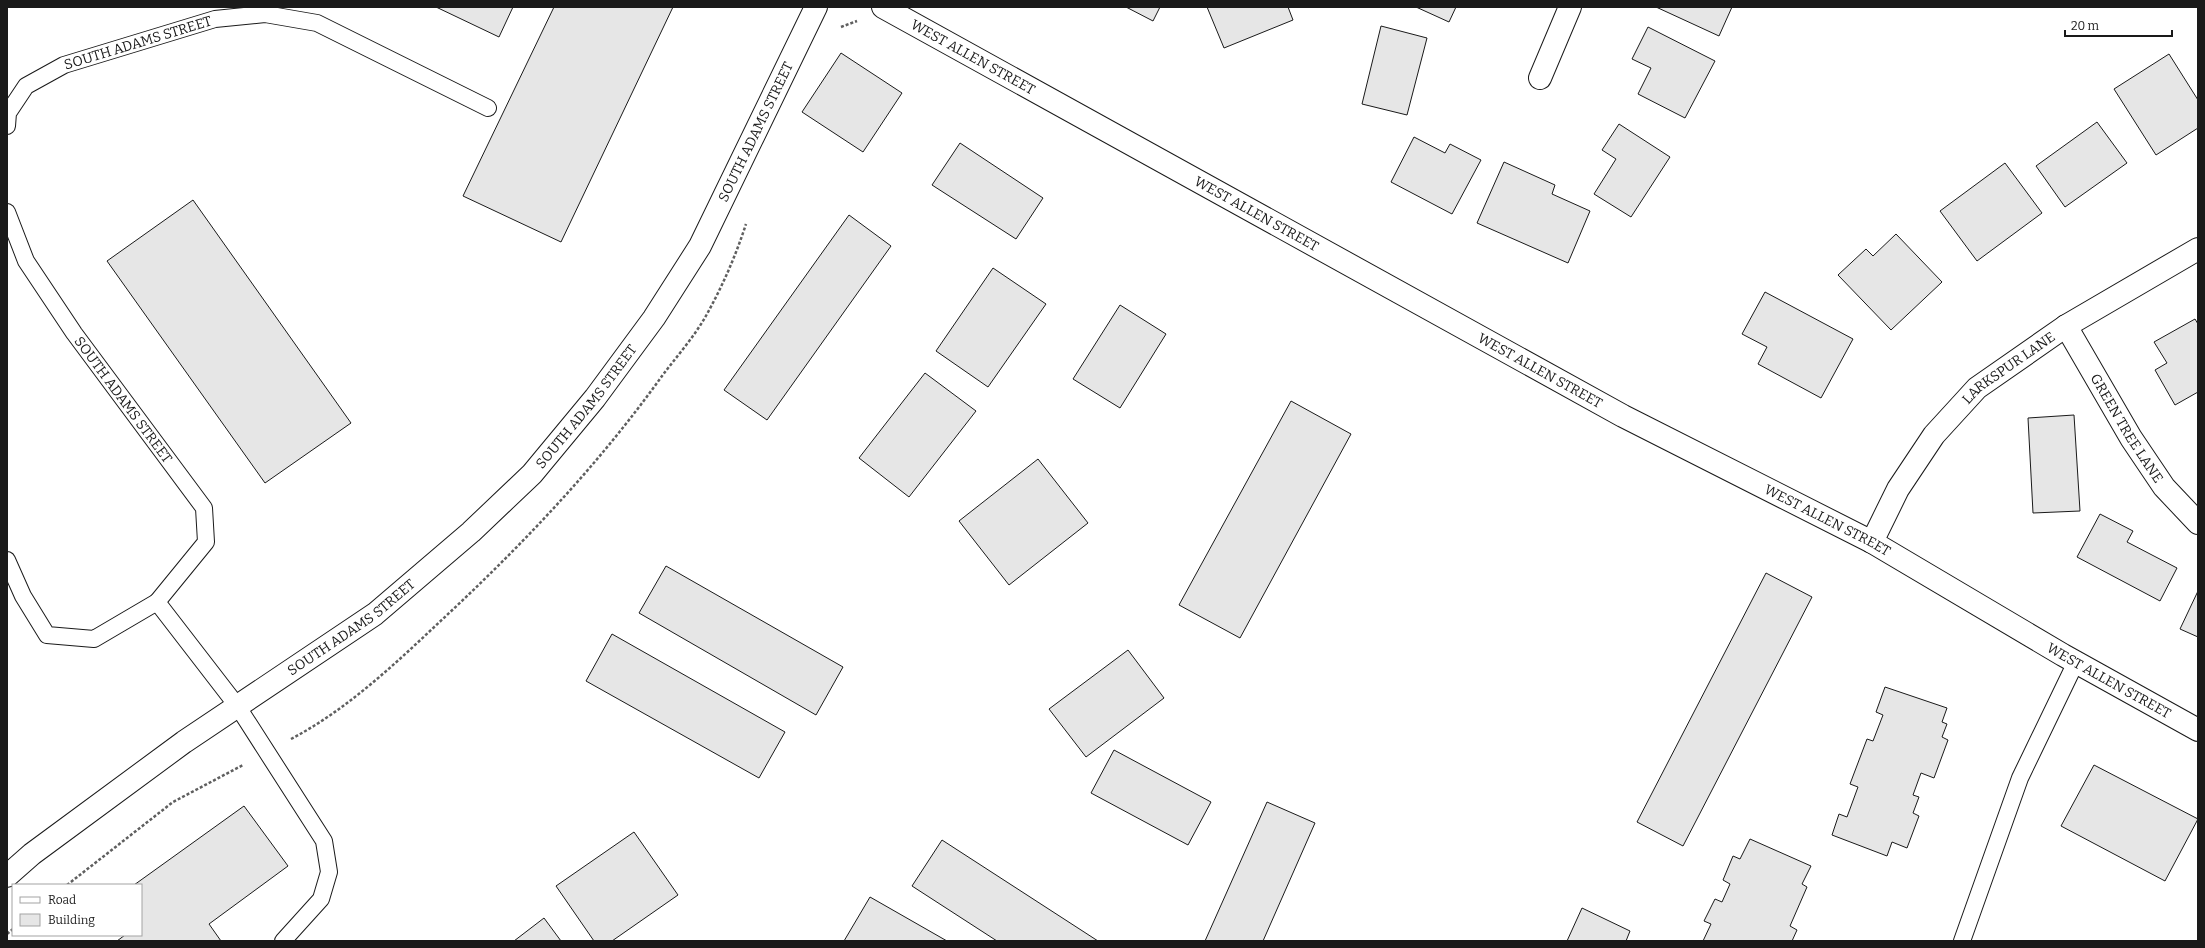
<svg xmlns="http://www.w3.org/2000/svg" width="2205" height="948" font-family="Bitter,serif">
<rect width="100%" height="100%" fill="#fff"/>
<!-- building -->
<path fill="#e6e6e6" stroke="#1a1a1a" d="M 436,7 L 513,7 L 499,37 Z
M 554,7 L 673,7 L 561,242 L 463,196 Z
M 1126,7 L 1160,7 L 1153,21 Z
M 1207,7 L 1288,7 L 1293,20 L 1224,48 Z
M 1416,7 L 1456,7 L 1449,22 Z
M 1656,7 L 1732,7 L 1719,36 Z
M 1381,26 L 1427,38 L 1407,115 L 1362,104 Z
M 1648,27 L 1715,61 L 1685,118 L 1638,94 L 1651,68 L 1632,59 Z
M 841,53 L 902,93 L 863,152 L 802,112 Z
M 2169,54 L 2198,100 L 2198,128 L 2156,155 L 2114,89 Z
M 2097,122 L 2127,163 L 2065,207 L 2036,166 Z
M 1619,124 L 1670,157 L 1631,217 L 1594,194 L 1616,159 L 1602,150 Z
M 1414,137 L 1445,153 L 1450,144 L 1481,160 L 1452,214 L 1391,182 Z
M 960,143 L 1043,198 L 1016,239 L 932,185 Z
M 1504,162 L 1555,185 L 1552,194 L 1590,211 L 1568,263 L 1477,223 Z
M 2005,163 L 2042,213 L 1977,261 L 1940,211 Z
M 193,200 L 351,423 L 265,483 L 107,261 Z
M 849,215 L 891,246 L 767,420 L 724,390 Z
M 1896,234 L 1942,282 L 1891,330 L 1838,275 L 1866,249 L 1873,256 Z
M 993,268 L 1046,304 L 988,387 L 936,351 Z
M 1765,292 L 1853,339 L 1821,398 L 1758,364 L 1767,347 L 1742,334 Z
M 1120,305 L 1166,334 L 1120,408 L 1073,379 Z
M 2195,319 L 2198,324 L 2198,392 L 2175,405 L 2155,370 L 2167,363 L 2154,342 Z
M 925,373 L 976,411 L 909,497 L 859,458 Z
M 1291,401 L 1351,434 L 1240,638 L 1179,605 Z
M 2074,415 L 2080,511 L 2033,513 L 2028,418 Z
M 1038,459 L 1088,523 L 1009,585 L 959,521 Z
M 2100,514 L 2133,531 L 2127,542 L 2177,568 L 2160,601 L 2077,557 Z
M 666,566 L 843,667 L 816,715 L 639,613 Z
M 1766,573 L 1812,597 L 1683,846 L 1637,822 Z
M 2198,591 L 2198,637 L 2180,629 Z
M 612,634 L 785,732 L 759,778 L 586,681 Z
M 1128,650 L 1164,698 L 1086,757 L 1049,709 Z
M 1885,687 L 1947,708 L 1942,722 L 1947,724 L 1942,737 L 1948,740 L 1934,778 L 1921,773 L 1913,795 L 1919,797 L 1913,813 L 1919,816 L 1907,848 L 1892,842 L 1887,856 L 1832,835 L 1839,814 L 1847,817 L 1858,787 L 1850,784 L 1867,739 L 1873,741 L 1883,715 L 1876,712 Z
M 1114,750 L 1211,802 L 1188,845 L 1091,793 Z
M 2094,765 L 2198,819 L 2165,881 L 2061,826 Z
M 1267,802 L 1315,823 L 1263,941 L 1205,941 Z
M 244,806 L 288,866 L 209,924 L 221,941 L 117,941 L 125,935 L 141,935 L 141,885 L 134,885 Z
M 634,832 L 678,895 L 612,941 L 594,941 L 556,886 Z
M 1750,839 L 1811,866 L 1802,884 L 1807,887 L 1790,926 L 1797,930 L 1792,941 L 1703,941 L 1711,924 L 1704,921 L 1715,899 L 1722,902 L 1730,884 L 1723,880 L 1733,856 L 1740,859 Z
M 942,840 L 1098,941 L 997,941 L 912,886 Z
M 870,897 L 947,941 L 844,941 Z
M 1582,908 L 1630,931 L 1626,941 L 1567,941 Z
M 544,918 L 561,941 L 514,941 Z"/>
<g fill="none" stroke-linecap="round" stroke-linejoin="round">
<!-- service casing -->
<g stroke="#1a1a1a" stroke-width="18">
<g id="service">
<path id="s1" d="M 7,126 L 8,113 L 26,86 L 64,65 L 215,19 L 265,14 L 317,23 L 488,108"/>
<path id="s2" d="M 7,212 L 26,261 L 74,333 L 204,508 L 206,542 L 157,602 L 238,707 L 324,841 L 329,872 L 321,899 L 283,941"/>
<path d="M 7,560 L 23,596 L 47,635 L 94,639 L 157,602"/>
<path d="M 1962,941 L 2020,778 L 2076,662"/>
</g>
</g>
<!-- minor casing -->
<g stroke="#1a1a1a" stroke-width="24">
<g id="minor">
<path d="M 1540,78 L 1570,7"/>
<path id="s3" d="M 2066,326 L 2131,438 L 2164,487 L 2198,523"/>
<path id="s4" d="M 1872,542 L 1898,489 L 1934,435 L 1977,388 L 2066,326 L 2198,249"/>
<path id="s5" d="M 7,876 L 32,854 L 184,742 L 375,614 L 471,532 L 532,474 L 595,398 L 654,318 L 700,246 L 816,7"/>
</g>
</g>
<!-- tertiary casing -->
<g stroke="#1a1a1a" stroke-width="24">
<g id="tertiary">
<path id="s6" d="M 883,7 L 1623,416 L 1872,542 L 2063,655 L 2198,730"/>
</g>
</g>
<!-- path -->
<path stroke="#5f5f5f" stroke-width="2.5" stroke-dasharray="3 2" stroke-linecap="butt" d="M 841,27 L 857,21
M 291,739 C 350,708 399,660 447,615 C 525,542 599,464 662,376 C 677,356 695,336 707,314 C 723,285 736,255 746,224
M 67,885 L 173,802 L 243,765
M 7,934 L 13,929"/>
<!-- service -->
<use href="#service" stroke="#fff" stroke-width="16"/>
<!-- minor -->
<use href="#minor" stroke="#fff" stroke-width="22"/>
<!-- tertiary -->
<use href="#tertiary" stroke="#fff" stroke-width="22"/>
</g>
<g text-anchor="middle" stroke-width="3" stroke-linejoin="round" paint-order="stroke">
<!-- street labels -->
<g font-size="14" fill="#1a1a1a" stroke="#fff">
<text dy="5" stroke="none"><textPath href="#s1" startOffset="166">SOUTH ADAMS STREET</textPath></text>
<text dy="5" stroke="none"><textPath href="#s6" startOffset="103">WEST ALLEN STREET</textPath></text>
<text dy="5" stroke="none"><textPath href="#s5" startOffset="1073">SOUTH ADAMS STREET</textPath></text>
<text dy="5" stroke="none"><textPath href="#s6" startOffset="427">WEST ALLEN STREET</textPath></text>
<text dy="5" stroke="none"><textPath href="#s4" startOffset="225">LARKSPUR LANE</textPath></text>
<text dy="5" stroke="none"><textPath href="#s6" startOffset="751">WEST ALLEN STREET</textPath></text>
<text dy="5" stroke="none"><textPath href="#s2" startOffset="222">SOUTH ADAMS STREET</textPath></text>
<text dy="5" stroke="none"><textPath href="#s5" startOffset="749">SOUTH ADAMS STREET</textPath></text>
<text dy="5" stroke="none"><textPath href="#s3" startOffset="119">GREEN TREE LANE</textPath></text>
<text dy="5" stroke="none"><textPath href="#s6" startOffset="1075">WEST ALLEN STREET</textPath></text>
<text dy="5" stroke="none"><textPath href="#s5" startOffset="425">SOUTH ADAMS STREET</textPath></text>
<text dy="5" stroke="none"><textPath href="#s6" startOffset="1399">WEST ALLEN STREET</textPath></text>
</g>
</g>
<!-- border -->
<rect width="2205" height="948" fill="none" stroke="#1a1a1a" stroke-width="16"/>
<!-- legend -->
<rect x="12" y="884" width="130" height="52" fill="#ffffff" stroke="#a3a3a3"/>
<rect x="20" y="897" width="20" height="6" fill="#ffffff" stroke="#a3a3a3"/>
<text x="48" y="904" font-size="12" fill="#1a1a1a">Road</text>
<rect x="20" y="914" width="20" height="12" fill="#e6e6e6" stroke="#a3a3a3"/>
<text x="48" y="924" font-size="12" fill="#1a1a1a">Building</text>
<!-- scale -->
<path d="M2065 30v6h107v-6" fill="none" stroke="#1a1a1a" stroke-width="2"/>
<text x="2071" y="30" font-size="12" fill="#1a1a1a" stroke="#ffffff" stroke-width="3" paint-order="stroke">20 m</text>
</svg>
